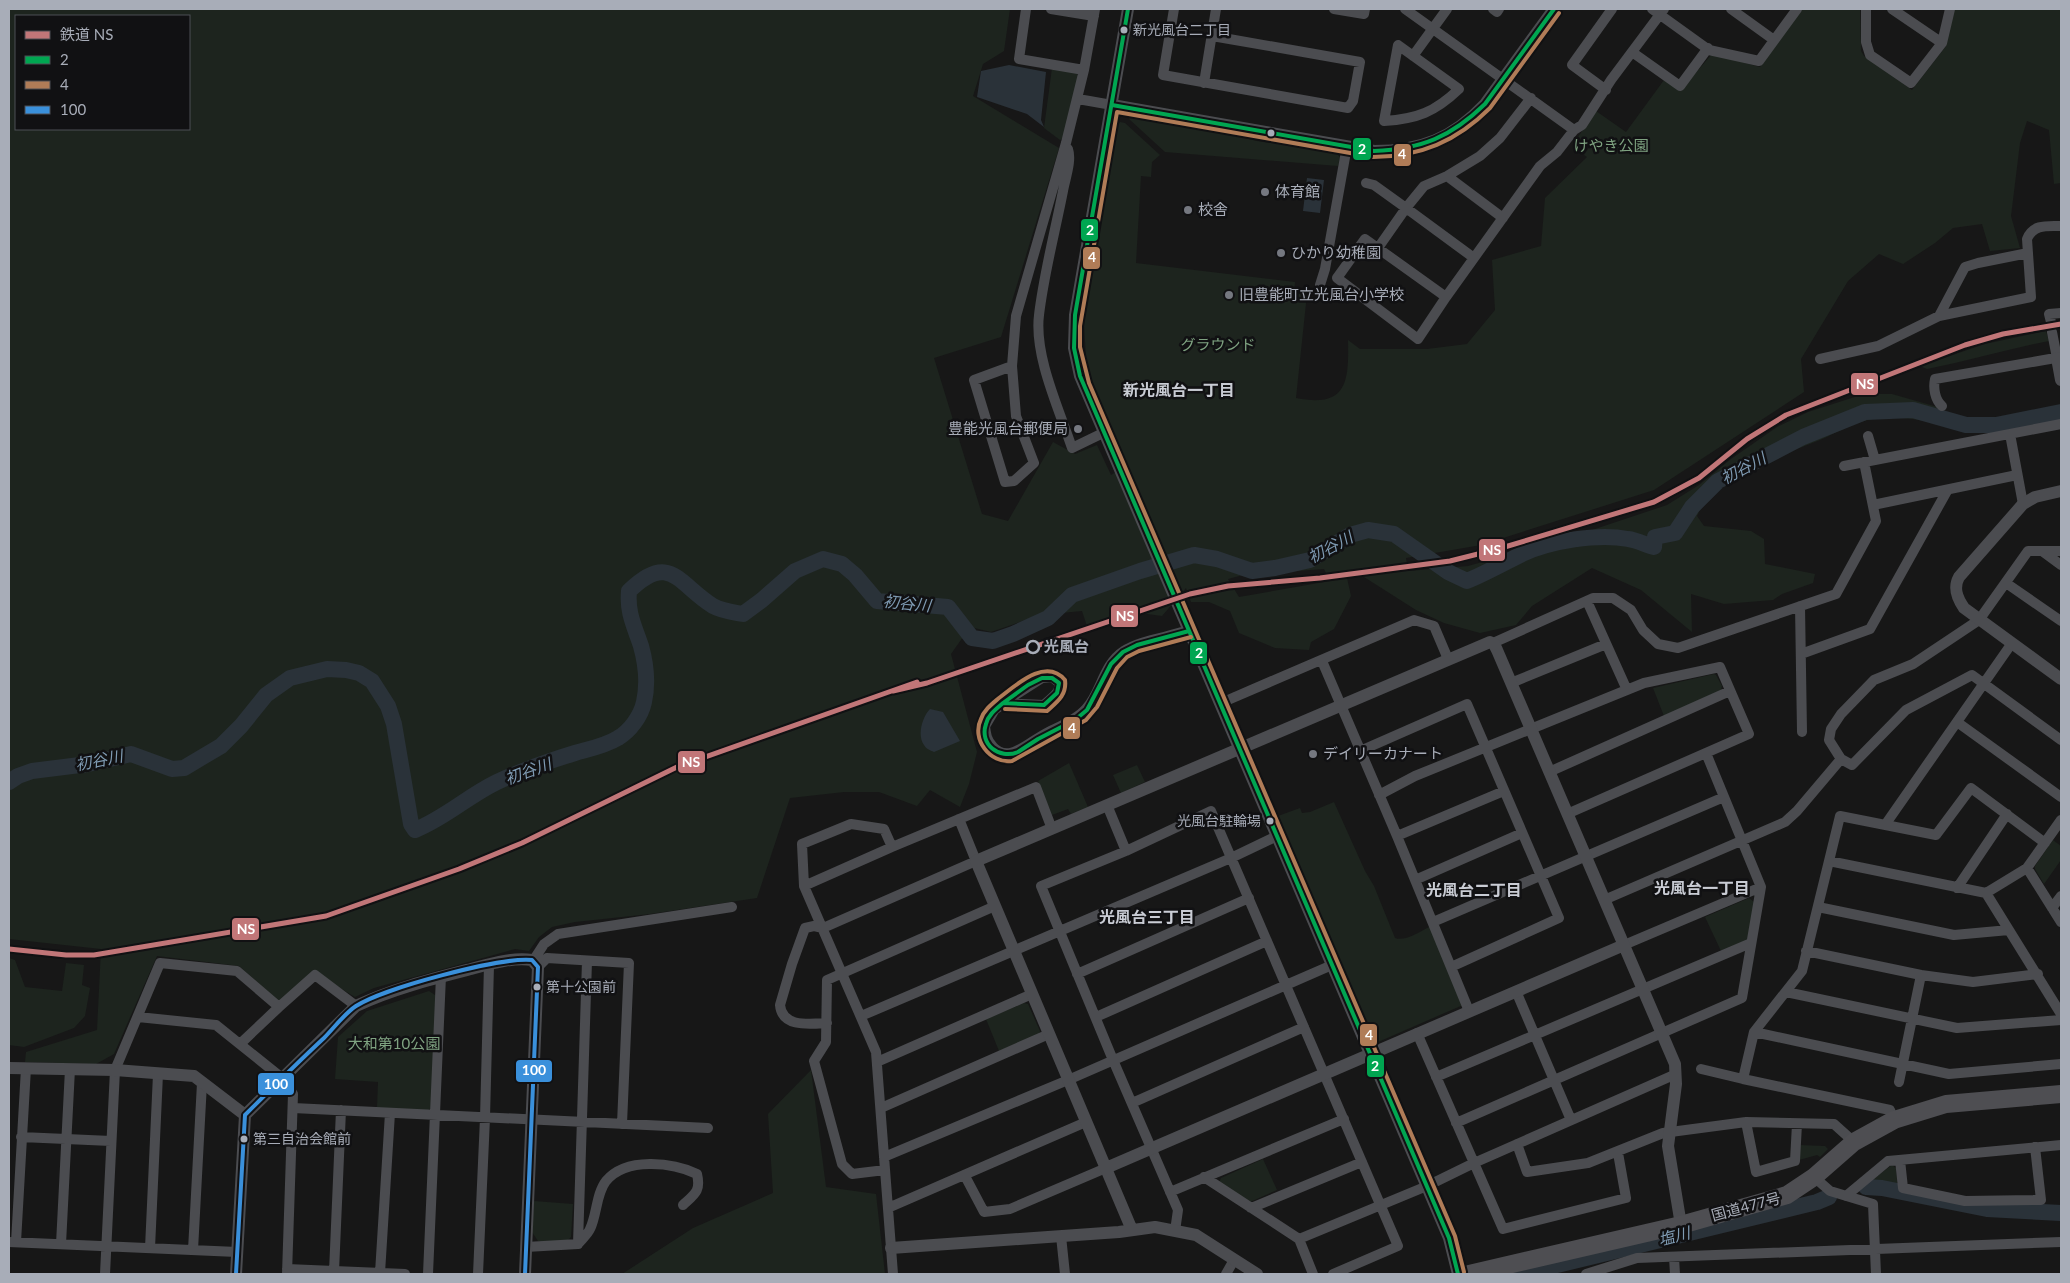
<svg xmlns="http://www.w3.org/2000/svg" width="2070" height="1283" font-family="Lato,'Noto Sans JP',sans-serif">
<rect width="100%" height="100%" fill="#171717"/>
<!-- green -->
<path fill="#1d241e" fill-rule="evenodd" d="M 9,9 L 1010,9 L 1004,51 L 983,64 L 973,96 L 1059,148 L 1001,337 L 934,358 L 982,514 L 1008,521 L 1053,442 L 1075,454 L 1097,445 L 1111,475 L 1126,466 L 1090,375 L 1086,358 L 1084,323 L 1117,127 L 1120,122 L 1125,123 L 1160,155 L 1152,162 L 1151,177 L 1141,176 L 1136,263 L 1295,282 L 1294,293 L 1307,294 L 1296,398 C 1347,408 1349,382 1348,340 L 1360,349 L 1427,349 L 1467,344 L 1495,310 L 1492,260 L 1541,246 L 1545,198 L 1587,157 L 1584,155 L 1590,146 L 1578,137 L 1596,111 L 1626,132 L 1664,80 L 1680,91 L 1712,54 L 1760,67 L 1802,9 L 1860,9 L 1861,51 L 1864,56 L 1912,90 L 1946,46 L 1953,9 L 2061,9 L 2061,183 L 2054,184 L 2049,130 L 2027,121 L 2020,143 L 2011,216 L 2020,248 L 1990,251 L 1982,224 L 1953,228 L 1935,243 L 1903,264 L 1879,254 L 1848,281 L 1801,359 L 1804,392 L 1654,490 L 1481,545 L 1406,558 L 1408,571 L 1468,566 L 1568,538 L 1667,505 L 1699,485 L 1731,459 L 1777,427 L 1808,412 L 1864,394 L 1892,394 L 1941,408 L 1942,425 C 1920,419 1896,416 1873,419 C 1854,422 1838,432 1820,440 C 1785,455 1728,467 1705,499 C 1701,503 1700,511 1697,516 L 1704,526 L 1751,531 L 1764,539 L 1765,564 L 1815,574 L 1813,583 L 1782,594 L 1773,600 L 1724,604 L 1691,594 L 1692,632 L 1641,590 L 1592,568 L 1532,606 L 1516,625 L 1480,633 L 1444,623 L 1416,610 L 1364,577 L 1347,578 L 1351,596 L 1334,629 L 1311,642 L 1309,650 L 1275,648 L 1239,633 L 1230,611 L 1209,602 L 1191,602 L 1186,588 L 1162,616 L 1118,610 L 1089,632 L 1082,611 L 1040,615 L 991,632 L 970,627 L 951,654 L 977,752 L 969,784 L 960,807 L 930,790 L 917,806 L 879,792 L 844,792 L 790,798 L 757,898 L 650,914 L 575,922 L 552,927 L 539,937 L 529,951 L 515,949 L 374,988 L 355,997 L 315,973 L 280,1002 L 239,966 L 157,956 L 114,1054 L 96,1064 L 25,1062 L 26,1052 L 97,1030 L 101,949 L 9,939 ZM 16,16 L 189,16 L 189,129 L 16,129 ZM 1324,569 L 1330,581 L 1239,597 L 1228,579 L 1243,575 Z
M 1052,68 L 1076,72 L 1079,78 L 1065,138 L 1060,140 L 1044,128 Z
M 1130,116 L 1242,137 C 1260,143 1275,143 1293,145 C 1307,146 1322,150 1336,153 L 1340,157 L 1338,166 L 1165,152 L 1129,119 Z
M 2046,331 L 2049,341 C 2008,349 1968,361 1927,369 L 1920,366 L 1985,344 Z
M 1714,674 L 1716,675 L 1722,686 L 1721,690 L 1664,716 L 1653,688 Z
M 1069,763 L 1088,807 L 1071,814 L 1068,809 L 1052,815 L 1038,781 Z
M 1137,765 L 1145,782 L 1121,793 L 1113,775 Z
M 1334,802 L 1365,871 L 1374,886 L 1395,938 C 1405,942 1421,931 1431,926 L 1463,1005 L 1378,1042 L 1374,1040 L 1278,816 L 1300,808 L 1302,813 L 1310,812 Z
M 2053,840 L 2061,846 L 2061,860 L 2044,884 L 2035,869 L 2035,866 Z
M 1749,898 L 1754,902 L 1748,940 L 1721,951 L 1705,917 Z
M 9,958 L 15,960 L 25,987 L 62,991 L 66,963 L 84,965 L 82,985 L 90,988 L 85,1016 L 74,1028 L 24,1047 L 9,1045 Z
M 429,991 L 438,997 L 431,1108 L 426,1112 L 377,1108 L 378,1082 L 335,1079 L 338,1037 L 367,1011 Z
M 1024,1003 L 1028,1004 L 1040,1031 L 1039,1035 L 999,1051 L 986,1019 Z
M 811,1070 L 826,1187 L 876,1194 L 885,1274 L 622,1274 L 693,1228 L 773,1193 L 768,1114 Z
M 1799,1145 L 1825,1146 L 1828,1149 L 1820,1157 L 1817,1155 L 1799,1160 Z
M 1263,1159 L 1277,1190 L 1250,1202 L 1219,1183 L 1221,1178 Z
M 1892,1165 L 1896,1168 L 1898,1191 L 1868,1186 L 1866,1184 Z
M 534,1201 L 573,1204 L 571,1237 L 566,1242 L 538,1241 L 532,1232 Z"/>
<!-- water -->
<path fill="#2a3239" d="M 1009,65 L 1046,72 L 1041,120 L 1044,127 L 1027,114 L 977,97 L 981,71 Z
M 1307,178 L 1324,180 L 1320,213 L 1303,211 Z
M 930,709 L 943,712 L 960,741 L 934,752 C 930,750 926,749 924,745 C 917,736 922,717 930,709 Z"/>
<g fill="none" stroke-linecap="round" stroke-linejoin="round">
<!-- river -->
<path stroke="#2a3239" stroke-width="16" d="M 9,782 L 18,776 L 32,771 L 88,764 L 131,754 L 172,769 L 184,768 L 221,746 L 241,726 L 266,695 L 290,678 L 327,669 L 346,670 L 359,673 L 372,681 L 388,706 L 394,724 L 411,824 L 415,830 C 445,818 468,796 497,782 C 521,771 549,761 575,753 C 589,749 605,746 618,738 C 630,731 641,716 644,702 C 648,684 646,664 641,646 C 634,625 627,613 629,591 C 670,551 678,584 713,606 C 722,611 732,612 743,614 L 762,600 L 795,571 L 823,559 L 842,564 L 855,575 L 877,601 L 948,607 L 972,638 L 993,641 L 1013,634 L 1048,618 L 1072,595 L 1140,571 L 1194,555 L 1217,559 L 1252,571 L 1275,568 L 1310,560 L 1350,535 L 1368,530 L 1394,534 L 1448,572 L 1467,581 C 1486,573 1504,563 1522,554 C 1550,541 1598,533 1628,539 C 1637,540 1646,545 1654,547 L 1655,537 L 1675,533 L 1692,507 L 1718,481 L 1803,437 L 1865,412 L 1913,410 L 1966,425 L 1996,425 L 2061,412
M 1866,1187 L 1882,1188 L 1987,1209 L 2061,1213
M 1520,1274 L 1817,1202 L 1829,1197"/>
<!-- minor -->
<path stroke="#4b4c50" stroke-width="10" d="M 1026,9 L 1019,59 L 1084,70 L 1095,9
M 1051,9 L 1094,16
M 1174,9 L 1163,75 L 1348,108 L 1353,101 L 1360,62 L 1212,36
M 1334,9 L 1364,14 L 1365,9
M 1405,9 L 1574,130 L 1582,125 L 1611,80 L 1664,9
M 1493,9 L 1497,12 L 1499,9
M 1652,9 L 1709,50 L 1759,61 L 1797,9
M 1731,9 L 1774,40
M 1866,9 L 1866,42 L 1870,55 L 1911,83 L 1942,43 L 1950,9
M 1892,9 L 1942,43
M 1398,45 L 1459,89 C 1435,112 1417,119 1384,121 Z
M 1632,52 L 1680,86 L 1708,48
M 1413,56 L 1447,9
M 1204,83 L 1216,9
M 1606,90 L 1572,65 L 1612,9
M 1078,99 L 1112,105
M 1068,149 C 1072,161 1065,179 1063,191 C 1055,232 1044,273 1039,315 C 1034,356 1059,409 1072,448 L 1103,433
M 1447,176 L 1503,218
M 1366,183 L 1374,185 L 1406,208 L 1424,186 L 1447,176 L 1480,156 L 1500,138 L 1531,98
M 1378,248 L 1406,208 L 1474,258
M 1320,285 L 1325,269 L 1347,146
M 1446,297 L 1418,339 L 1337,278 L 1365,239 L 1446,297 L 1540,166 L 1557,152 L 1574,130
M 1939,316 L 2031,297 L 2027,239 C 2033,224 2047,226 2061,226
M 2051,322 L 2049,314 L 2061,313
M 2052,332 L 2057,358
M 1820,359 L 1878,346 L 1939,316 L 1965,267 L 1978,263 L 2028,253
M 1012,366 L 1016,416 L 1034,463 L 1014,481 L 1005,482 L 974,380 L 1012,366 L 1016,316 L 1066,143 L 1084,70
M 1942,406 C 1935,400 1933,388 1935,379 L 2061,357
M 2010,434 L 2023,504
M 1868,436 L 1875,460
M 1844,466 L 2061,424
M 1873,505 L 2017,475
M 2042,551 L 2061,565
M 2006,583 L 2061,621
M 1587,601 L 1627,690
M 1800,606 L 1802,732
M 1493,643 L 1593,598 L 1613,598 L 1631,610 L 1643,630 L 1658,644 L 1678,648 L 1836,594 L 1876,521 L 1864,462
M 1801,654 L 1870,629 L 1947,491
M 1322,661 L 1397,836 L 1469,1011
M 1052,677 L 1059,683 C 1061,693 1051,698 1044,705 L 1003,703 L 1042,678 Z
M 1511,683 L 1606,644
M 1221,703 L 1414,620 L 1434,626 L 1448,659
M 1957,722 L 2061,797
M 1360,751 L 1467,704 L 1559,918 L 1451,967
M 1841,759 L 1829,740 L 1831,729 L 1841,714 L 1874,680 L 1913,664 L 1979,620 L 2028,551 L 2061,551
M 1549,772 L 1730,691
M 1379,795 L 1415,776 L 1644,683 L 1720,667 L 1749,734 L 1567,814
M 1107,805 L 1126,851
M 1885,825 L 2012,643
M 1397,836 L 1504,791
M 892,847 L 884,829 L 851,824 L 802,844 L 804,886 L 876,1052 L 893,1274
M 1829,861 L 1840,816 L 1936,835 L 1971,788 L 2045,843
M 2027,868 L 2061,922
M 1415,880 L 1522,833
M 804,886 L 892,847 L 1036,787 L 1052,829
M 1957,888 L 2007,814
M 1986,893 L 2061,1014
M 1604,900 L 1785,822 L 1797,811 L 1841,759 L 1852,765 L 1906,710 L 1972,675 L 2061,740
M 1818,907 L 1954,935 L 2009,930
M 2052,908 L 2061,896
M 1433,922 L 1724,797
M 1624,945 L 1761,887
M 1806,951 L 1921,975 L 1899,1082
M 533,961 L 544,944 L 558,934 L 732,907
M 538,967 L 547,958 L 629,963 L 622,1124
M 1077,974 L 1249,898
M 1921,975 L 1973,982 L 2038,974
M 1516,991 L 1571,1120
M 1786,992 L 1957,1028 L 2061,1020
M 861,1016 L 1231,858 L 1277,836
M 138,1017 L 216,1025 L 282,1078 L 293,1094 L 287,1274
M 1096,1017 L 1267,941
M 827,1023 C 810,1024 782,1028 780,1005 L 792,964 L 805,928 L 814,926 L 823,928 L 976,861 L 959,819
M 1754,1032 L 1949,1074 L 2061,1064
M 1417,1033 L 1503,1229 L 1626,1198 L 1618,1153
M 240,1044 L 279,1007
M 877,1062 L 1032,994
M 1701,1069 L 1743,1079
M 1436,1077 L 1751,943
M 1132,1103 L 1304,1027
M 293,1108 L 708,1128
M 881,1108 L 1049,1034
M 1894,1120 L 1890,1110 L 1743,1079 L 1754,1032 L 1802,971 L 1829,861 L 1986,893 L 2027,868 L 2061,820
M 1746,1122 L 1756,1172 L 1795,1161 L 1797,1124
M 1456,1123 L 1742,998 L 1761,887 L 1706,753
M 21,1137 L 111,1141
M 1517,1144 L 1527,1172 L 1588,1163 L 1663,1133 L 1746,1122 L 1834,1124 L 1854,1142
M 884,1157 L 1068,1080 L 1332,965
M 1900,1160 L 1903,1188 L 1965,1201 L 2041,1200 L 2035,1147
M 885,1170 L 852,1174 L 842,1164 L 814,1061 L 826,1042 L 827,980 L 995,906
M 965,1176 L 984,1212 L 1010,1209 L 1106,1168
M 1204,1177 L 1299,1239 L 1313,1274
M 1814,1177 L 1830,1191 L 1873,1204 L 1876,1274
M 1170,1192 L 1344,1119
M 1846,1196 L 1888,1161 L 2061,1145
M 888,1208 L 1086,1122
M 1251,1208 L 1362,1162
M 1175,1231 L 1178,1210 L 1113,1060 L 1041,886 L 1126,851 L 1211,811 L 1398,1246 L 1333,1274
M 1061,1236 L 1065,1274
M 1299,1239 L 1427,1186 L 1474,1163 L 1676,1074
M 9,1242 L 237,1252
M 16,1242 L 26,1068
M 61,1244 L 70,1069
M 578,1244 C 582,1239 588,1234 590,1229 C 597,1215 596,1194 606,1181 C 626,1157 672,1162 697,1174 C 701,1191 695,1194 683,1205
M 526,1247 L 578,1244 L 587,961
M 150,1248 L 158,1074
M 193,1250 L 202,1083
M 1674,1257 L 1675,1274
M 287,1269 L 405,1274
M 334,1272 L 341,1110
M 380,1273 L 390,1113
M 105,1274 L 115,1070 L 160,963 L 237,971 L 279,1007 L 315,975 L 356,1006
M 428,1274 L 441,976
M 478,1274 L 485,1118 L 489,965
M 1226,1274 L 1234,1260
M 1586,1274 L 1637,1258 L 2061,1242"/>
<!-- tertiary -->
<path stroke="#4b4c50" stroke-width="12" d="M 1128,9 L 1075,315 L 1074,348 L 1080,376 L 1449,1238 L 1458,1274
M 1112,105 L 1374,151 C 1421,151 1453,138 1485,104 L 1554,9
M 2057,358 L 2061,380
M 2061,491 L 2035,497 L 2023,504 L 1959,577 C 1953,588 1957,598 1964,608 L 2061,679
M 1003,703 L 994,709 L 984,726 C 985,735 986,741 992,747 C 1008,766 1029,743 1045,735 C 1058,728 1077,721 1087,709 C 1102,693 1104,665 1124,652 C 1140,641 1170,638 1189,631
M 9,1068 L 115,1070 L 194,1076 L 245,1115
M 1106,1168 L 1624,945
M 1132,1230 L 976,861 L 1490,642 L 1494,644 L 1497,650 L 1675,1064 L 1676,1084 L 1668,1146 L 1681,1225
M 891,1248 L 1119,1232 L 1155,1227 L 1196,1235 L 1257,1274
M 236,1274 L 245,1115 L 356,1006 C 392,989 432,979 471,969 C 490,964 512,957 532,960 L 538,967 L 525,1274"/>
<!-- trunk -->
<path stroke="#4e4e52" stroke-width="18" d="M 1469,1274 L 1681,1225 L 1787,1195 L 1814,1177 L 1854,1142 L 1894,1120 L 1946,1104 L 2061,1094"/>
<!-- bus-1 casing -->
<g stroke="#111113" stroke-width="8">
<path id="bus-1" d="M 1128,9 L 1075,315 L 1074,348 L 1080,376 L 1449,1238 L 1458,1274
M 1112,105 L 1374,151 C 1422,149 1451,137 1485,104 L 1554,9
M 1042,678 L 1052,678 L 1059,683 L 1057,693 L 1044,705 L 1003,703 L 1028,685 Z
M 1003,703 C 996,709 988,715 986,724 C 979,744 999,760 1018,752 L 1038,739 L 1075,720 L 1087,710 L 1111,664 L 1123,652 L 1137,645 L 1189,631"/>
</g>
<!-- bus-2 casing -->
<g stroke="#111113" stroke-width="8">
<path id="bus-2" d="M 999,698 C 992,704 984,710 981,719 C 971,739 990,764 1012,761 L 1086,720 L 1097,707 L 1117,668 L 1127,657 L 1139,651 L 1191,637
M 999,698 C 1016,685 1046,657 1065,680 C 1067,695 1057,702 1047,711 L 1005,709
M 1464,1272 L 1455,1236 L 1089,383 L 1080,347 L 1080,326 L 1117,112 L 1373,157 C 1420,157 1457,141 1490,108 L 1559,13"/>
</g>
<!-- bus-3 casing -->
<g stroke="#111113" stroke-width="8">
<path id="bus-3" d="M 236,1274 L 245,1115 C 271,1089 297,1063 324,1038 C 334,1028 344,1014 356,1006 C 384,988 500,957 532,960 L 538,967 L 525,1274"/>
</g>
<!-- bus-1 -->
<use href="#bus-1" stroke="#00a651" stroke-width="4"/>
<!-- bus-2 -->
<use href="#bus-2" stroke="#b07c57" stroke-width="4"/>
<!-- bus-3 -->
<use href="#bus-3" stroke="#3a90db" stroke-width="4"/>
<!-- rail-1 casing -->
<g stroke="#111113" stroke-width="9">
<path id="rail-1" d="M 893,691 L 927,683 L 1190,594 L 1228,586 L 1320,578 L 1450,561 L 1498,549 L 1654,502 L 1699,478 L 1747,439 L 1786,415 L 1965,345 L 2003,334 L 2061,324
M 9,949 L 66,955 L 94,955 L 326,916 L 459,869 L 522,843 L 677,767 L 917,682"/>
</g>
<!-- rail-1 -->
<use href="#rail-1" stroke="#c17678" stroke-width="5"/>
</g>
<!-- markers -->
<g fill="#a8adb8" stroke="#111113" stroke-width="2">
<circle cx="1124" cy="30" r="4.5"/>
<circle cx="1271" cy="133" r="4.5"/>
<circle cx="1270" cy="821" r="4.5"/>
<circle cx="537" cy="987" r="4.5"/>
<circle cx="244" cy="1139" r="4.5"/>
</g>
<g fill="#757880" stroke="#111113" stroke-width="2">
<circle cx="1265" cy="192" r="5"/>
<circle cx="1188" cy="210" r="5"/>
<circle cx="1281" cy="253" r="5"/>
<circle cx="1229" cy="295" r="5"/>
<circle cx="1078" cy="429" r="5"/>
<circle cx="1313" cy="754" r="5"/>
</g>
<circle fill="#111113" stroke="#a8adb8" stroke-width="2.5" cx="1033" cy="647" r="6"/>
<g text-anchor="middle" stroke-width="5" stroke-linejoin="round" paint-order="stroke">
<!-- bus labels -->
<g font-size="14" fill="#a8adb8" stroke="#111113" text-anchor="start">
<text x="1133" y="35">新光風台二丁目</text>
<text x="1261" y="826" text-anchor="end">光風台駐輪場</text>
<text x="546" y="992">第十公園前</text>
<text x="253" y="1144">第三自治会館前</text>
</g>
<!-- park labels -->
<g font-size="15" fill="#7fa381" stroke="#111113">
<text x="1611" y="151">けやき公園</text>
<text x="1218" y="350">グラウンド</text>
<text x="394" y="1049">大和第10公園</text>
</g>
<!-- poi labels -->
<g font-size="15" fill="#a8adb8" stroke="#111113" text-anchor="start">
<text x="1275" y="197">体育館</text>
<text x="1198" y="215">校舎</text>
<text x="1291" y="258">ひかり幼稚園</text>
<text x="1239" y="300">旧豊能町立光風台小学校</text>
<text x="1068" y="434" text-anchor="end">豊能光風台郵便局</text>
<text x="1323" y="759">デイリーカナート</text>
</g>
<!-- stop labels -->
<g font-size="15" font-weight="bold" fill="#a8adb8" stroke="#111113" text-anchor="start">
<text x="1044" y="652">光風台</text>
</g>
<!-- street labels -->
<g font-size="15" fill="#a8adb8" stroke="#111113">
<text transform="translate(1746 1207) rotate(-15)" y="5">国道477号</text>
</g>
<!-- neighbourhood labels -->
<g font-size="16" font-weight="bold" fill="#c9ccd4" stroke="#111113">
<text x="1179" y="396">新光風台一丁目</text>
<text x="1702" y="894">光風台一丁目</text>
<text x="1474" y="896">光風台二丁目</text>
<text x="1147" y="923">光風台三丁目</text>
</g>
<!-- water labels -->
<g font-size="16" font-style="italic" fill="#7f9bb3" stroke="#111113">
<text transform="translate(1743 468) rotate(-28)" y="6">初谷川</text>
<text transform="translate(1330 547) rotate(-28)" y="6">初谷川</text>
<text transform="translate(907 603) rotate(6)" y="6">初谷川</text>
<text transform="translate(99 760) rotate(-11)" y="6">初谷川</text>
<text transform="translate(528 771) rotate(-20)" y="6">初谷川</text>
<text transform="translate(1674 1236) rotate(-14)" y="6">塩川</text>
</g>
</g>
<g stroke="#111113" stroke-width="2">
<rect x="1352" y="137" width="20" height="24" rx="5" fill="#00a651"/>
<rect x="1393" y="143" width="19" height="24" rx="5" fill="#b07c57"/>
<rect x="1080" y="218" width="19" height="24" rx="5" fill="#00a651"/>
<rect x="1082" y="246" width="19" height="24" rx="5" fill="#b07c57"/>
<rect x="1850" y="372" width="29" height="24" rx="5" fill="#c17678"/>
<rect x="1478" y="538" width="28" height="24" rx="5" fill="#c17678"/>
<rect x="1110" y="604" width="29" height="24" rx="5" fill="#c17678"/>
<rect x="1189" y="641" width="19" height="24" rx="5" fill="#00a651"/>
<rect x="1062" y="716" width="19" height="24" rx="5" fill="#b07c57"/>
<rect x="677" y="750" width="29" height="24" rx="5" fill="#c17678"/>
<rect x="231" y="917" width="29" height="24" rx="5" fill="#c17678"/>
<rect x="1359" y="1023" width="19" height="24" rx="5" fill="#b07c57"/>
<rect x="1366" y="1054" width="19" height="24" rx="5" fill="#00a651"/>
<rect x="515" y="1059" width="38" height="24" rx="5" fill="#3a90db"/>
<rect x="257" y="1072" width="38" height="24" rx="5" fill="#3a90db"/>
</g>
<g font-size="14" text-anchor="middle" font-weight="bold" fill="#fff">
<text x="1362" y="154">2</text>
<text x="1402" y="159">4</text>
<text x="1090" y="235">2</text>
<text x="1092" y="262">4</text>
<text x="1865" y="389">NS</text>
<text x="1492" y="555">NS</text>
<text x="1125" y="621">NS</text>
<text x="1199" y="658">2</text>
<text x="1072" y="733">4</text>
<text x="691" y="767">NS</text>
<text x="246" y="934">NS</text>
<text x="1369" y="1040">4</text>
<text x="1375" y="1071">2</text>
<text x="534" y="1075">100</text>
<text x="276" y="1089">100</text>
</g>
<!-- border -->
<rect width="2070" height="1283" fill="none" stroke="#a8adb8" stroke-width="20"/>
<!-- legend -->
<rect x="15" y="15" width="175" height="115" fill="#111113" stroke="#4d4f55"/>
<rect x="25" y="31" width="25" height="8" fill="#c17678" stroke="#4d4f55"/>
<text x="60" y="40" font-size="15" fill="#a8adb8">鉄道 NS</text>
<rect x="25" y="56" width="25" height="8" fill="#00a651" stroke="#4d4f55"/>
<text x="60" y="65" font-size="15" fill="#a8adb8">2</text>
<rect x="25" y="81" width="25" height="8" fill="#b07c57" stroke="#4d4f55"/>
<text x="60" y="90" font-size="15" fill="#a8adb8">4</text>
<rect x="25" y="106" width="25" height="8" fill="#3a90db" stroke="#4d4f55"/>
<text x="60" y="115" font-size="15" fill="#a8adb8">100</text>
</svg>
